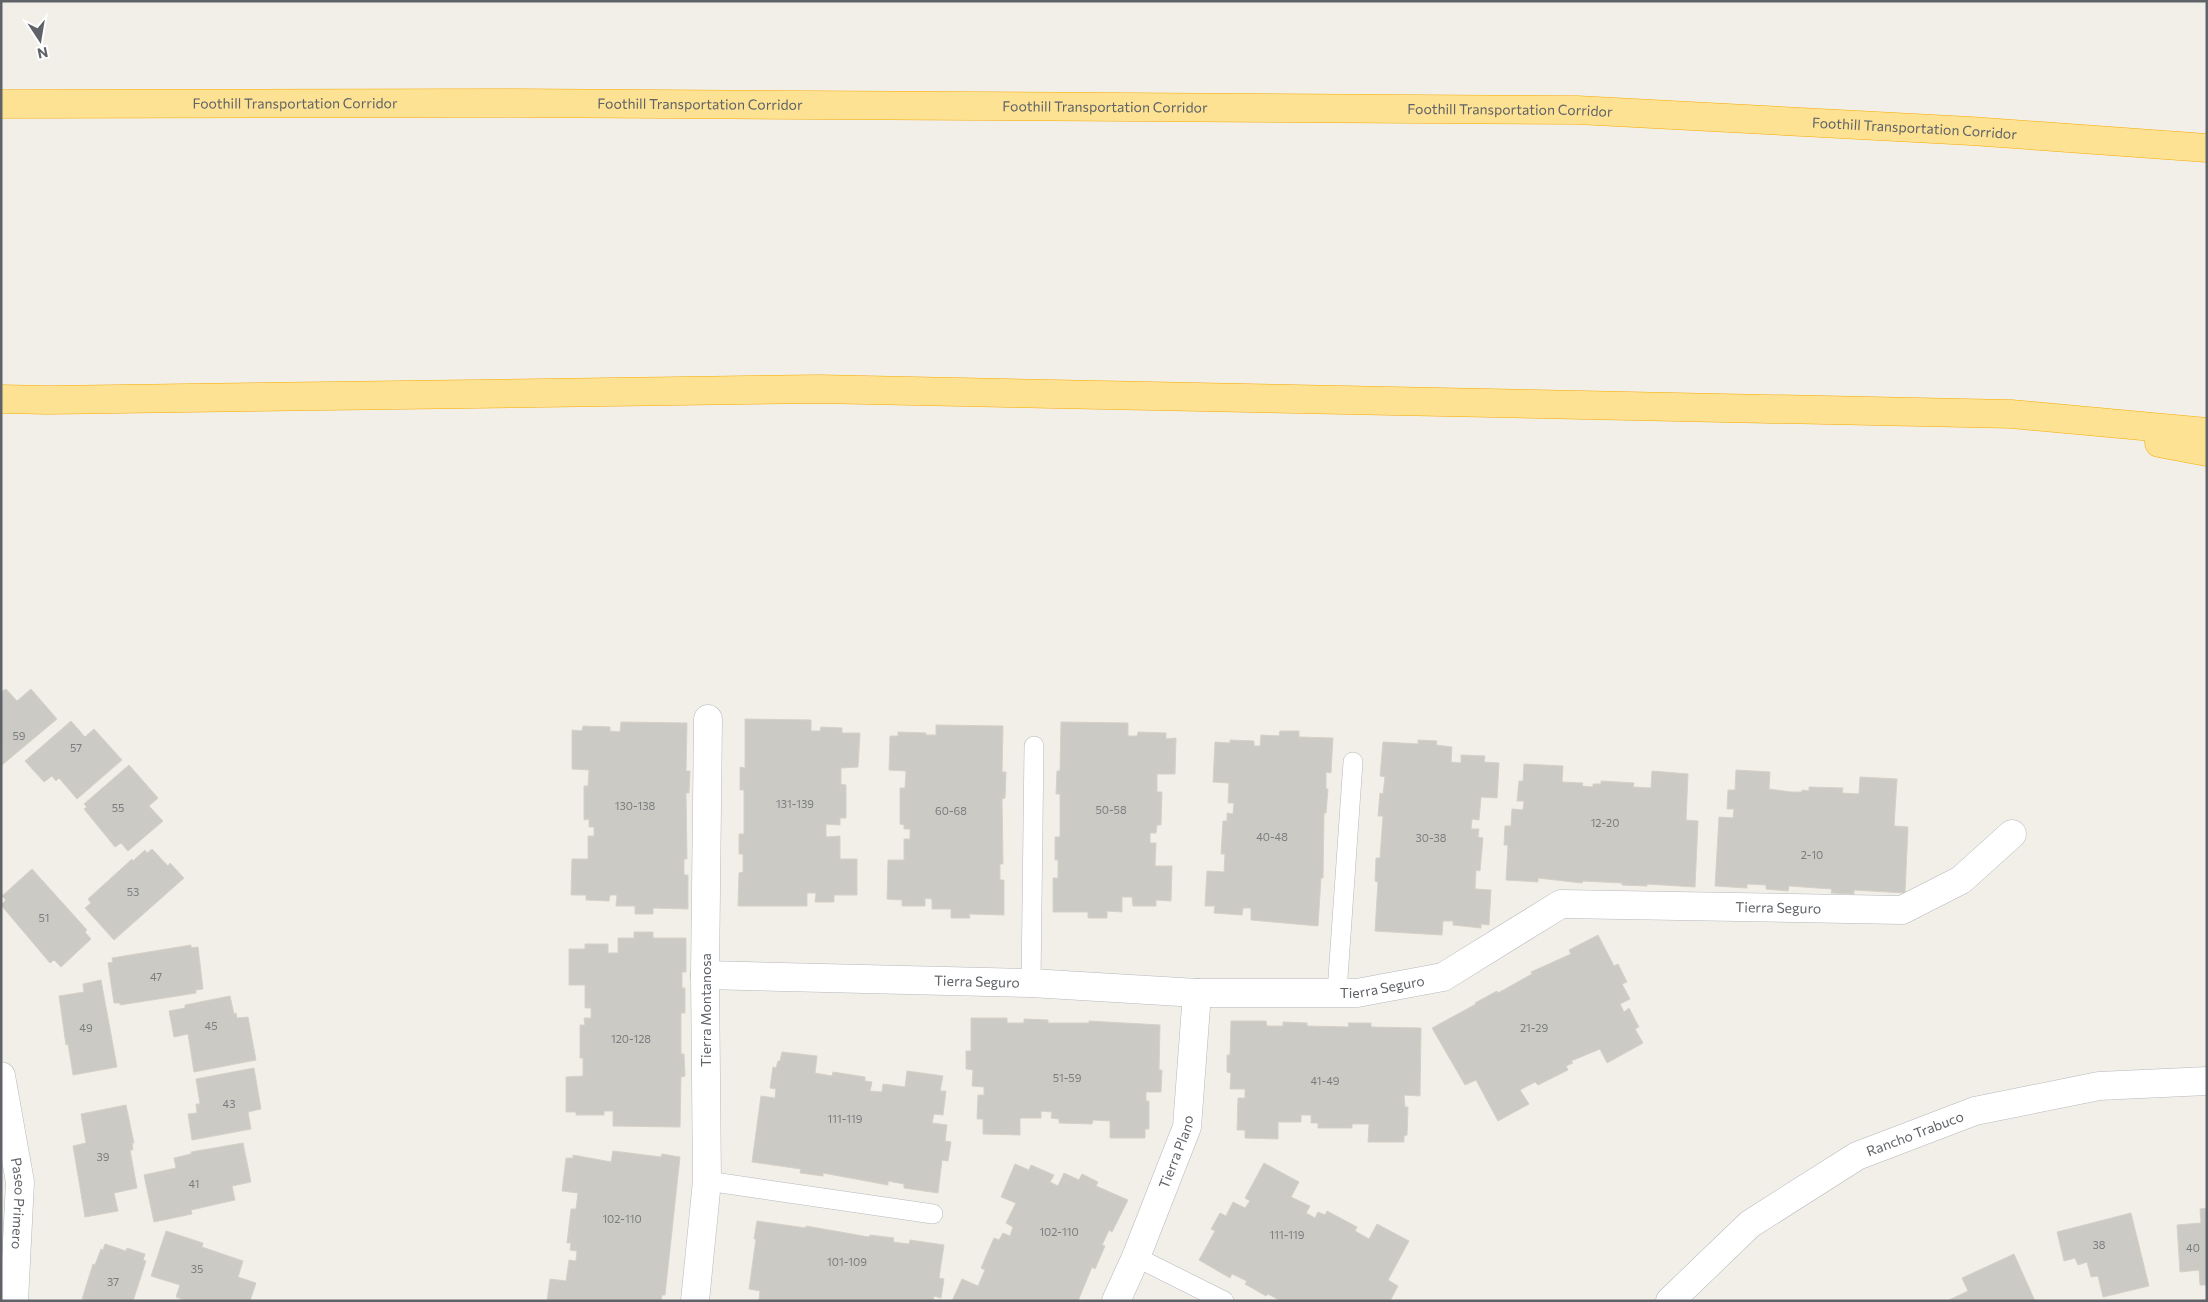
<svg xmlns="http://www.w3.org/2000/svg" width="2208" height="1302" font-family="Commissioner,sans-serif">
<rect width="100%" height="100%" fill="#f1efe8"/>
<!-- building -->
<path fill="#cccac5" stroke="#d6d1c6" d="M 6,689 L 17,701 L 31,689 L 57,719 L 2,765 L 1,692 Z
M 745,719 L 811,720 L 811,731 L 820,731 L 821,727 L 842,728 L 842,733 L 860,733 L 858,767 L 841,768 L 841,784 L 846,785 L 846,818 L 840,818 L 840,825 L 826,824 L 826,837 L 840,836 L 840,859 L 857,859 L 857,895 L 834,895 L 834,902 L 815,902 L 816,893 L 807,893 L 807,906 L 738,906 L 739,873 L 743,872 L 743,854 L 739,854 L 739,834 L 744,834 L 744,790 L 740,790 L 740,767 L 745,768 Z
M 71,721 L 85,737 L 94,729 L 122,760 L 77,799 L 59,778 L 56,781 L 52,776 L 44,782 L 25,761 Z
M 621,722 L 687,723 L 686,771 L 690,771 L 689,793 L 686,793 L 687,859 L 684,859 L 684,875 L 688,875 L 688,909 L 653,908 L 653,914 L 635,914 L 635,906 L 616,906 L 617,895 L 610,895 L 609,901 L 586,900 L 586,895 L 571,895 L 572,859 L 588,859 L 588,836 L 594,836 L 594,827 L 589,827 L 589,819 L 584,820 L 584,786 L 588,786 L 589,770 L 572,769 L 572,730 L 582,731 L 583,726 L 610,727 L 610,731 L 620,732 Z
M 1061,722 L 1128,723 L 1128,736 L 1137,736 L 1138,732 L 1166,733 L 1166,739 L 1176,738 L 1175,774 L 1157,774 L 1157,792 L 1162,792 L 1161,825 L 1157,825 L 1156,833 L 1150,833 L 1150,843 L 1156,843 L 1155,866 L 1172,866 L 1171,901 L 1156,900 L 1156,906 L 1133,906 L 1132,897 L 1122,897 L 1122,912 L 1107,911 L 1107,918 L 1088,918 L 1088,912 L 1053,912 L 1053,878 L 1058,878 L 1058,860 L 1055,860 L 1055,837 L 1060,837 L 1060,794 L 1056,794 L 1057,771 L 1060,771 Z
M 936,725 L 1003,726 L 1002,772 L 1006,772 L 1005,798 L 1002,799 L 1003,864 L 1000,864 L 1000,880 L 1004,880 L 1004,915 L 969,914 L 970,918 L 951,918 L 951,909 L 932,909 L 932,899 L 925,898 L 925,906 L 902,906 L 902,900 L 887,899 L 888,860 L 904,860 L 904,839 L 910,839 L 910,829 L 904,829 L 904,825 L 900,824 L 900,788 L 905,788 L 906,771 L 889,770 L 890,736 L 898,736 L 898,732 L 926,733 L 926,735 L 936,735 Z
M 1280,731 L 1299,731 L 1299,737 L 1333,738 L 1331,773 L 1326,772 L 1326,789 L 1328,789 L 1326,813 L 1324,813 L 1323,878 L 1321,878 L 1318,926 L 1251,920 L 1251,908 L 1243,908 L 1242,915 L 1214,913 L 1215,906 L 1205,906 L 1207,871 L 1224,872 L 1225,854 L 1221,854 L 1223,821 L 1227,821 L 1227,813 L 1233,814 L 1234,803 L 1228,803 L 1229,783 L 1213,782 L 1215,742 L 1230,743 L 1230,740 L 1254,741 L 1254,746 L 1260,746 L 1261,735 L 1279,736 Z
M 1418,740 L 1437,741 L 1436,745 L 1452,747 L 1451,762 L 1461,763 L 1461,755 L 1485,756 L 1484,762 L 1499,763 L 1497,798 L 1481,797 L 1479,820 L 1472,819 L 1471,829 L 1479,829 L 1478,837 L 1483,838 L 1480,871 L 1476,870 L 1475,889 L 1491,890 L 1489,925 L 1481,924 L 1481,928 L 1453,925 L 1453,921 L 1443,921 L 1442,935 L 1375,931 L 1378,882 L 1375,881 L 1376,858 L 1380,858 L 1383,816 L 1378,816 L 1380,793 L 1383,794 L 1385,777 L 1380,776 L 1383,742 L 1418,744 Z
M 1524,764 L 1563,766 L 1562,782 L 1583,783 L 1582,786 L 1593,787 L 1593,784 L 1601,784 L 1601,781 L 1634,783 L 1633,787 L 1651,788 L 1652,771 L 1688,774 L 1686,820 L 1698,821 L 1695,887 L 1647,884 L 1647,886 L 1622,885 L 1622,883 L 1583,881 L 1582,883 L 1538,878 L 1538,882 L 1506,880 L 1508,845 L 1504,845 L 1505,826 L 1511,826 L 1512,809 L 1523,810 L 1524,801 L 1517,801 L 1519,781 L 1523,781 Z
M 129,765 L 158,798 L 149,806 L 163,821 L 128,851 L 121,843 L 115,847 L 84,809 L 87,807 L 84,804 Z
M 1736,770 L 1770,772 L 1769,789 L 1791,792 L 1802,792 L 1802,790 L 1809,791 L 1809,787 L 1843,788 L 1842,793 L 1859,794 L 1860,777 L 1897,779 L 1894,826 L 1908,827 L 1905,893 L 1854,890 L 1854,894 L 1831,893 L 1832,889 L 1789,886 L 1788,891 L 1766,889 L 1766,885 L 1747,884 L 1747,888 L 1715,886 L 1719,817 L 1733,818 L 1734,809 L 1727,809 L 1728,790 L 1735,790 Z
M 152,849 L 168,866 L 170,863 L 184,878 L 114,940 L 85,908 L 91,903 L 88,899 L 132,859 L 133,861 L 145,850 L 147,853 Z
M 32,869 L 87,930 L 85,932 L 91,939 L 61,967 L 54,960 L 50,963 L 1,905 L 6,900 L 2,896 Z
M 634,932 L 653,932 L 653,938 L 686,938 L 686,972 L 682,972 L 682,988 L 685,988 L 685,1013 L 681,1013 L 681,1054 L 684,1054 L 685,1076 L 681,1077 L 680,1127 L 613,1126 L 613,1111 L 604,1111 L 604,1115 L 576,1115 L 576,1112 L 566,1112 L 566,1077 L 583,1076 L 583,1058 L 580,1058 L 580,1025 L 585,1025 L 584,1018 L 591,1018 L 591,1008 L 585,1008 L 585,985 L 569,985 L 569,949 L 585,949 L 585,944 L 608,944 L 608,953 L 618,953 L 618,938 L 634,938 Z
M 1598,935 L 1614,966 L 1618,964 L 1627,982 L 1622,984 L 1630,999 L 1620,1004 L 1624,1012 L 1629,1008 L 1639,1027 L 1635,1029 L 1643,1043 L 1607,1063 L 1600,1049 L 1571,1061 L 1573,1063 L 1566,1066 L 1568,1070 L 1538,1085 L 1535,1082 L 1520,1090 L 1529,1104 L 1498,1121 L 1476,1080 L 1465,1085 L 1432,1028 L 1476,1004 L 1475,1003 L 1497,991 L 1498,993 L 1532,974 L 1531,972 L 1571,954 L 1569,950 Z
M 191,945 L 191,948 L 198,947 L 203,989 L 196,990 L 196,993 L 120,1005 L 120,1003 L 114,1003 L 108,963 L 113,962 L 112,958 Z
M 101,980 L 117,1067 L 73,1075 L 68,1044 L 66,1045 L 59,996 L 84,992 L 83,984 Z
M 230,996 L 234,1014 L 236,1013 L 237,1018 L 248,1017 L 256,1060 L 194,1072 L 188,1034 L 174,1037 L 169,1011 L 185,1008 L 185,1005 Z
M 971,1018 L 1007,1018 L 1007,1023 L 1024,1023 L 1024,1019 L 1048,1020 L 1048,1023 L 1089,1023 L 1089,1021 L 1160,1025 L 1159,1070 L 1162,1070 L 1161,1092 L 1146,1092 L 1146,1101 L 1149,1101 L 1149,1129 L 1145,1129 L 1145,1138 L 1110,1138 L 1110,1121 L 1093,1120 L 1092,1124 L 1059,1123 L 1059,1119 L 1051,1118 L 1052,1112 L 1041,1111 L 1041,1118 L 1020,1118 L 1020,1135 L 983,1134 L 983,1119 L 977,1119 L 978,1095 L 984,1095 L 984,1087 L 972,1086 L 973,1070 L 966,1069 L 966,1051 L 971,1051 Z
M 1231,1021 L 1266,1021 L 1267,1026 L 1283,1026 L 1283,1022 L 1307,1023 L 1307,1026 L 1349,1027 L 1348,1023 L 1371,1023 L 1371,1027 L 1421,1028 L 1420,1096 L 1404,1095 L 1405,1107 L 1408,1107 L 1407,1135 L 1404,1136 L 1404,1142 L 1368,1142 L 1369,1124 L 1352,1124 L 1352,1128 L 1318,1128 L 1318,1123 L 1311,1123 L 1311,1115 L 1301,1115 L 1301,1122 L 1278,1122 L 1278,1139 L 1245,1138 L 1245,1130 L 1237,1130 L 1238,1098 L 1245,1098 L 1245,1089 L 1230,1089 L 1231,1073 L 1227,1072 L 1227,1055 L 1230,1055 Z
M 782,1052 L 817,1056 L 815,1073 L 832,1076 L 833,1072 L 865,1077 L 865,1081 L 872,1082 L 870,1091 L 882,1092 L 883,1084 L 905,1087 L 907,1071 L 943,1076 L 940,1091 L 946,1091 L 943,1115 L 934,1114 L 932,1123 L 947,1125 L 945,1141 L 951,1142 L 948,1161 L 942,1160 L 938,1193 L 904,1188 L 904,1184 L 888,1181 L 888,1185 L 823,1173 L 823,1176 L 800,1173 L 801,1169 L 752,1162 L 761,1096 L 775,1098 L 776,1089 L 770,1088 L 773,1067 L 776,1068 L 778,1061 L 780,1061 Z
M 254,1068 L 261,1109 L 248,1112 L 251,1129 L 192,1140 L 188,1114 L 197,1113 L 196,1104 L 200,1104 L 196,1079 Z
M 126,1105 L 134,1143 L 132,1143 L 133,1150 L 130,1150 L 137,1188 L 114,1193 L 118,1211 L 85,1217 L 73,1146 L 86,1143 L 81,1114 Z
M 243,1143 L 251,1182 L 232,1186 L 235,1200 L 191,1210 L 192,1214 L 154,1222 L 144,1175 L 176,1168 L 174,1158 L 191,1154 L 191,1152 Z
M 613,1151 L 661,1157 L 662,1154 L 680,1157 L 665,1295 L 662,1295 L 661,1301 L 547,1301 L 550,1279 L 566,1281 L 569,1260 L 576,1261 L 577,1251 L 570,1250 L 571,1243 L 567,1243 L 571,1209 L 576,1209 L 578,1193 L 562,1191 L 566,1158 L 573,1158 L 573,1155 L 611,1162 Z
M 1264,1163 L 1299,1182 L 1291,1197 L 1310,1206 L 1306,1213 L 1315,1218 L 1318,1212 L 1325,1215 L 1327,1211 L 1357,1227 L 1355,1231 L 1369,1239 L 1377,1224 L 1409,1241 L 1388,1280 L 1398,1286 L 1390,1301 L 1281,1301 L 1268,1294 L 1266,1296 L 1245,1284 L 1247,1281 L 1232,1274 L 1230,1278 L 1199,1260 L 1215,1231 L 1211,1229 L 1220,1213 L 1226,1216 L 1233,1202 L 1245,1208 L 1250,1201 L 1245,1198 Z
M 1015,1164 L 1029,1170 L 1031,1165 L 1054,1175 L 1050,1182 L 1058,1186 L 1064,1173 L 1079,1180 L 1082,1174 L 1098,1182 L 1096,1186 L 1128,1200 L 1112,1232 L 1109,1230 L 1102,1245 L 1105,1246 L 1095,1269 L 1092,1267 L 1078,1301 L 952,1301 L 962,1279 L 978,1286 L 985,1270 L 981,1268 L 994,1238 L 999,1240 L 1003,1233 L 1010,1236 L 1013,1227 L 1006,1223 L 1016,1203 L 1001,1197 Z
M 2207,1208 L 2207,1285 L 2200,1285 L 2199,1270 L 2180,1272 L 2177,1225 L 2201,1223 L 2200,1209 Z
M 2131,1213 L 2149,1286 L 2103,1297 L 2098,1276 L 2091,1277 L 2087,1262 L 2078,1265 L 2075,1258 L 2064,1261 L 2057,1232 Z
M 757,1221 L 806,1228 L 806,1226 L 869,1237 L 870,1235 L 894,1238 L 893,1242 L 909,1244 L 910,1240 L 944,1245 L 939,1278 L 944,1279 L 941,1298 L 934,1296 L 933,1301 L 756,1301 L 759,1300 L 760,1291 L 749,1289 L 756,1239 L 754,1239 Z
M 166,1231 L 203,1243 L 202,1247 L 243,1261 L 238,1277 L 256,1283 L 250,1301 L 186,1301 L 176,1297 L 180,1285 L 151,1276 Z
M 105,1244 L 126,1251 L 127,1248 L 145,1254 L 143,1260 L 146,1261 L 133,1301 L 84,1301 L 84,1299 L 82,1299 L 93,1264 L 95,1265 L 101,1249 L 103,1250 Z
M 2014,1254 L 2035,1301 L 1947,1301 L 1968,1291 L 1962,1278 Z"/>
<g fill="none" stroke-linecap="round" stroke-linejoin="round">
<!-- service casing -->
<g stroke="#b5b8bc" stroke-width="20">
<path id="service" d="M 1031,983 L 1034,746
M 1337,992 L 1353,762
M 707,1181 L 933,1214
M 1136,1257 L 1224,1301"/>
</g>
<!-- minor casing -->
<g stroke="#b5b8bc" stroke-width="29">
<g id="minor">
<path id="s1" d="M 705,975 L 1031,983 L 1197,993 L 1357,993 L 1443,977 L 1561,904 L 1902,910 L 1961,880 L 2012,834"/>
<path id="s2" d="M 1,1076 L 20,1182 L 14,1301"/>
<path d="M 695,1301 L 707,1181 L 705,975 L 708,719"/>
<path id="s3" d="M 1116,1301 L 1136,1257 L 1187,1127 L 1197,993"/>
<path id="s4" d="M 1670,1301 L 1750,1224 L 1857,1156 L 1975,1111 L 2099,1086 L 2207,1081"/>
</g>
</g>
<!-- motorway casing -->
<g stroke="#f9ab00" stroke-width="29">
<g id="motorway">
<path id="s5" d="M 1,104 L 513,103 L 1577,110 L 1971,131 L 2207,148"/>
<path d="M 1,399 L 49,400 L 818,389 L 2011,414 L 2207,432"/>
<path d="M 2159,443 L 2207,452"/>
</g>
</g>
<!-- service -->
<use href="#service" stroke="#fff" stroke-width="19"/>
<!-- minor -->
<use href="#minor" stroke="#fff" stroke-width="28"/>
<!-- motorway -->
<use href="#motorway" stroke="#fde293" stroke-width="28"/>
</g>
<g text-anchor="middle" stroke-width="4" stroke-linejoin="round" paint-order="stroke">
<!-- number labels -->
<g font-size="11" fill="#7a7d7f">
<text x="19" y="740">59</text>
<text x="76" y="752">57</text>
<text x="795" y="808">131-139</text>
<text x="635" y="810">130-138</text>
<text x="118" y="812">55</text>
<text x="1111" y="814">50-58</text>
<text x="951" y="815">60-68</text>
<text x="1605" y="827">12-20</text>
<text x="1272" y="841">40-48</text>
<text x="1431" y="842">30-38</text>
<text x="1812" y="859">2-10</text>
<text x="133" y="896">53</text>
<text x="44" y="922">51</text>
<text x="156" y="981">47</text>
<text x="211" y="1030">45</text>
<text x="86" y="1032">49</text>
<text x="1534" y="1032">21-29</text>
<text x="631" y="1043">120-128</text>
<text x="1067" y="1082">51-59</text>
<text x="1325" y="1085">41-49</text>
<text x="229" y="1108">43</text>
<text x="845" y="1123">111-119</text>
<text x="103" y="1161">39</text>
<text x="194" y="1188">41</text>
<text x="622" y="1223">102-110</text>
<text x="1059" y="1236">102-110</text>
<text x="1287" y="1239">111-119</text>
<text x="2099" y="1249">38</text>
<text x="2193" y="1252">40</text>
<text x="847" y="1266">101-109</text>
<text x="197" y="1273">35</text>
<text x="113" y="1286">37</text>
</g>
<!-- street labels -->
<g font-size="14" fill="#5f6368" stroke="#fff">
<text dy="5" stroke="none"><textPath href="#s5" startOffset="294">Foothill Transportation Corridor</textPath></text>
<text dy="5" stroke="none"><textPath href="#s5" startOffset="699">Foothill Transportation Corridor</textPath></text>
<text dy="5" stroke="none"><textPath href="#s5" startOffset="1104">Foothill Transportation Corridor</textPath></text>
<text dy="5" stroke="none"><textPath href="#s5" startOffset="1509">Foothill Transportation Corridor</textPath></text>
<text dy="5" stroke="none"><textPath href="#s5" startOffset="1914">Foothill Transportation Corridor</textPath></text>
<text dy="5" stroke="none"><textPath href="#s1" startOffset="1096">Tierra Seguro</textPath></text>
<text dy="5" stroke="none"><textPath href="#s1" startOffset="272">Tierra Seguro</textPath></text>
<text dy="5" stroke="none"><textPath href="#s1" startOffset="678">Tierra Seguro</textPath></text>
<text transform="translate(706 1010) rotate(-90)" y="5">Tierra Montanosa</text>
<text dy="5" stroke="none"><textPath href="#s4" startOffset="300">Rancho Trabuco</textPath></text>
<text dy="5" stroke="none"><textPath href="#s3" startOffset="161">Tierra Plano</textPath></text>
<text dy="5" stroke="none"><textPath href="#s2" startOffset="129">Paseo Primero</textPath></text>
</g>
</g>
<!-- border -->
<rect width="2208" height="1302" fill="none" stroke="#5f6368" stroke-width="5"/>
<!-- north arrow -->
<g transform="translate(40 40) rotate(168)" stroke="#ffffff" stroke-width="4" paint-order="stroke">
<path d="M0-4L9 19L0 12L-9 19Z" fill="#5f6368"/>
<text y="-8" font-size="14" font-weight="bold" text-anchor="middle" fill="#5f6368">N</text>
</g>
</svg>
